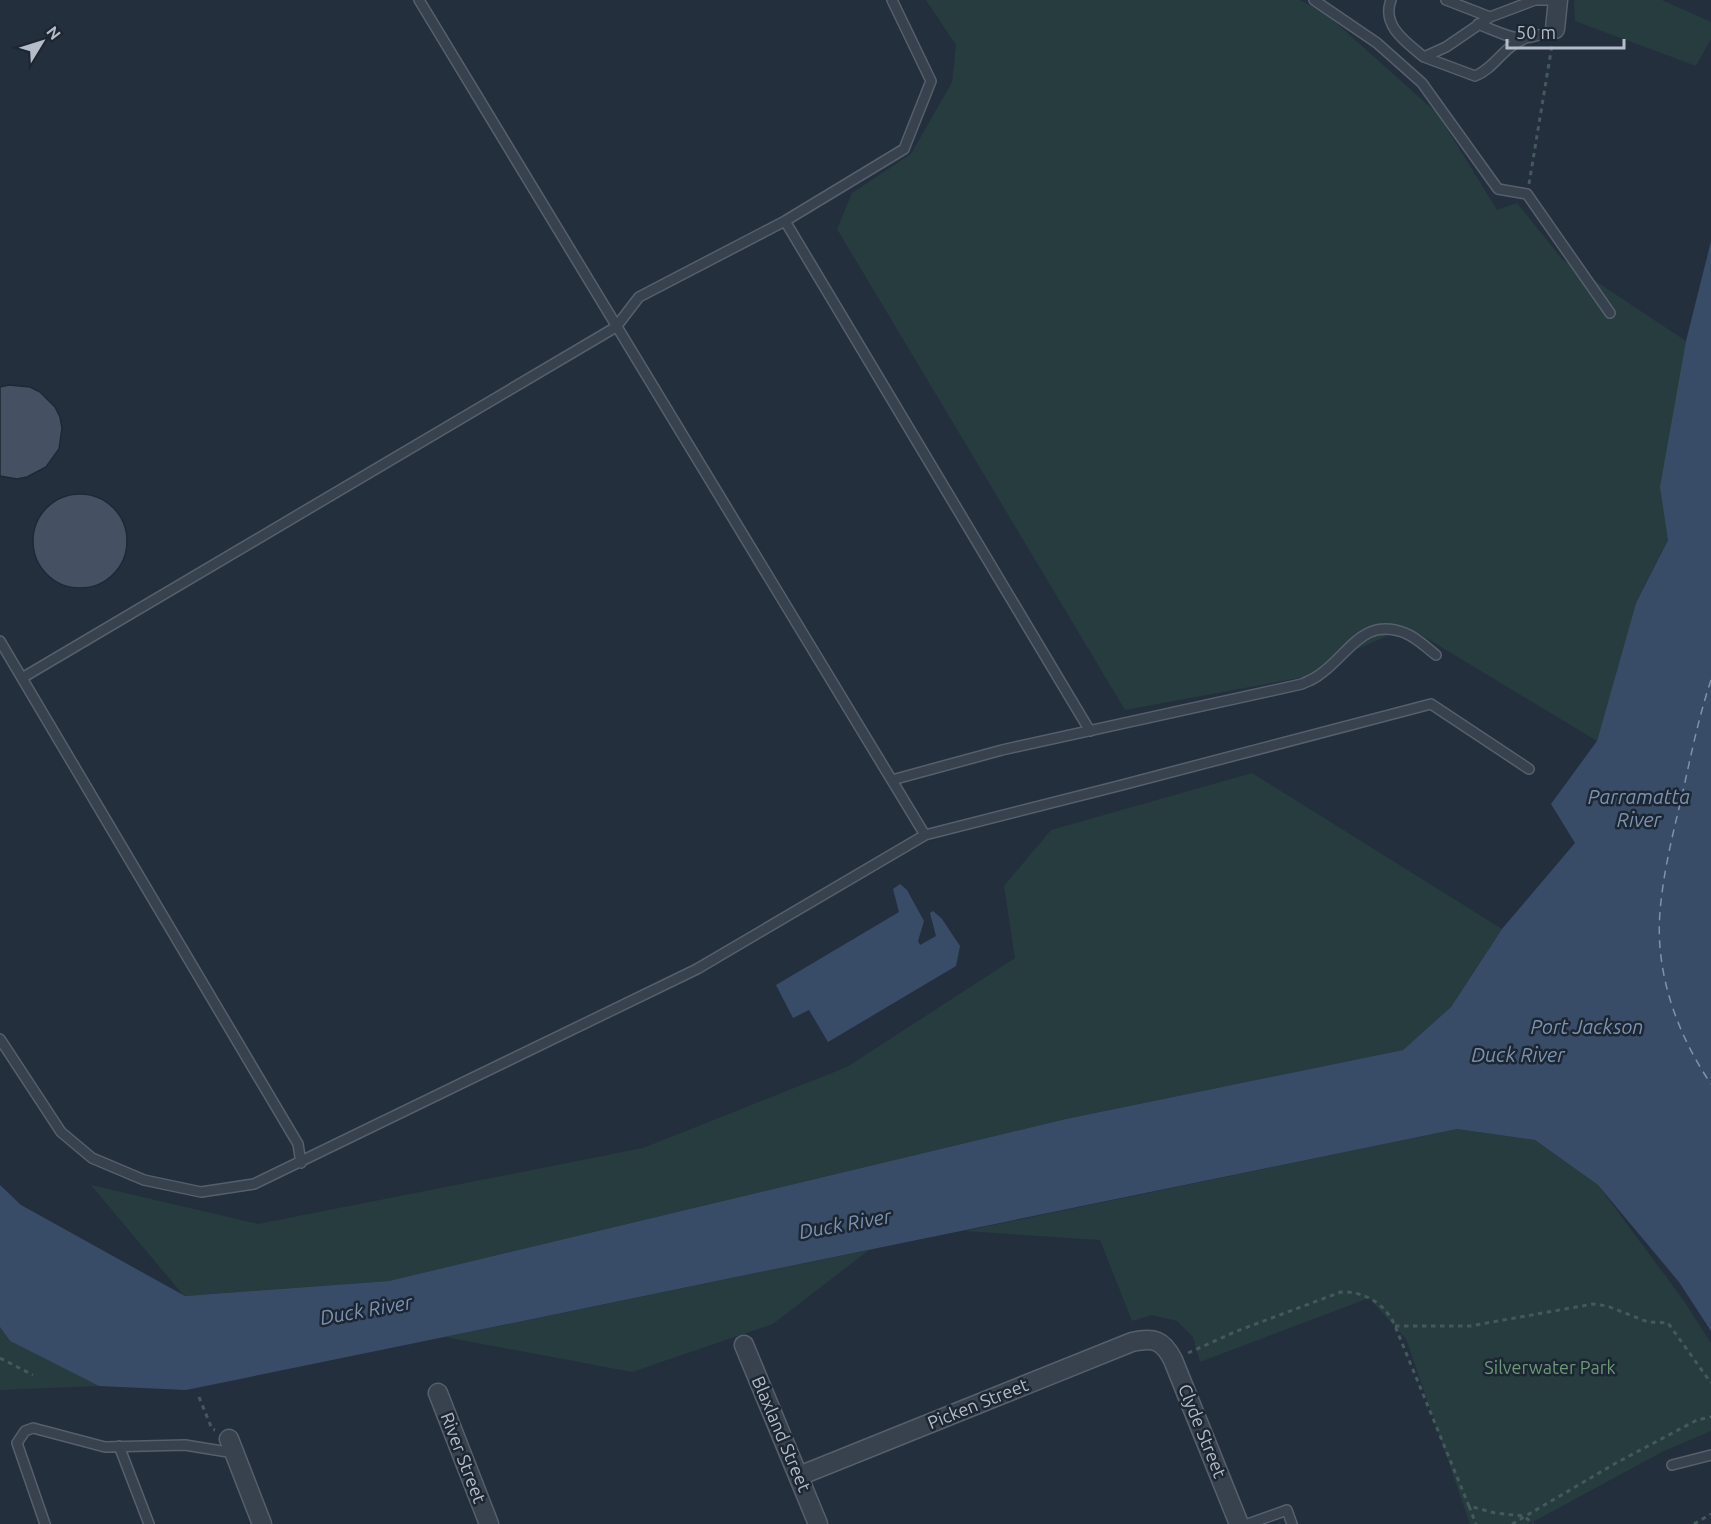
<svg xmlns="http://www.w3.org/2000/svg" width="1711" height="1524" font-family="Ubuntu,sans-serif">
<rect width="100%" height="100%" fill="#242f3e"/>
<!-- green -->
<path fill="#263c3f" d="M 926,0 L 1299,0 L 1325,13 L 1438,114 L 1497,210 L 1517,203 L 1562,259 L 1686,341 L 1668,539 L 1636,603 L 1597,741 L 1408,627 L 1348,653 L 1310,676 L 1125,710 L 837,229 L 852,193 L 911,154 L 952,82 L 956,45 Z
M 1574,0 L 1662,0 L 1711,22 L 1711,39 L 1696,66 L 1575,21 Z
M 1252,773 L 1502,929 L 1451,1007 L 1403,1050 L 1066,1119 L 389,1281 L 184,1296 L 91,1185 L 258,1224 L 643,1148 L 847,1067 L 1015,958 L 1004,886 L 1051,830 Z
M 1457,1129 L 1535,1140 L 1598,1185 L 1684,1301 L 1711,1343 L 1711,1431 L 1664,1451 L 1529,1524 L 1470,1524 L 1406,1339 L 1369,1298 L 1200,1362 L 1193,1337 L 1177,1321 L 1152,1315 L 1132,1321 L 1100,1240 L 964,1231 Z
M 869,1250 L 773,1324 L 632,1372 L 445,1337 Z
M 0,1327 L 10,1341 L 99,1386 L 0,1390 Z"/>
<!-- water -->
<path fill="#394c67" d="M 1711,241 L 1711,1331 L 1679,1282 L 1598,1185 L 1535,1140 L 1457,1129 L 186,1390 L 99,1386 L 10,1341 L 0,1327 L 0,1185 L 21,1205 L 185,1296 L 389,1281 L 1066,1119 L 1403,1050 L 1451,1007 L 1502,929 L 1575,843 L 1551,804 L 1597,741 L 1636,603 L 1668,540 L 1660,487 L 1686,341 Z
M 900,884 L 907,890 L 924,921 L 918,941 L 920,945 L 936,936 L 930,913 L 933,911 L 942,919 L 960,946 L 956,966 L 828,1042 L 809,1010 L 793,1018 L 776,985 L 899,912 L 893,889 Z"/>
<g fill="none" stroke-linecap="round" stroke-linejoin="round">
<!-- ferry -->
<path stroke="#7c92b1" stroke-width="1.5" stroke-dasharray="8 6" stroke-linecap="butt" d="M 1711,680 C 1698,719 1690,760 1681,800 C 1672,837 1663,874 1660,912 C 1655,973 1677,1034 1711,1084"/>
</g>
<!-- building -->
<path fill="#455162" stroke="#1f2835" stroke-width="1.5" d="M 9,385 L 30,387 L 40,392 L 55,407 L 60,417 L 62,428 L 59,449 L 46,467 L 27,477 L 17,479 L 0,476 L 0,387 Z
M33 541a47 47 0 1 1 94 0a47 47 0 1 1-94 0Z"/>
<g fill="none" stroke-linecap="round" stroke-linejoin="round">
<!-- service casing -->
<g stroke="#565f6c" stroke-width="12">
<path id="service" d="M 419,0 L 925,835
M 1314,0 L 1377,43 L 1422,83 L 1498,189 L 1527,194 L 1610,313
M 1391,0 C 1381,26 1407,43 1424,57 L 1446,47 L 1490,17 L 1535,0 L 1558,0
M 1446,0 L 1490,17
M 1478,24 C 1514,38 1518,45 1555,29
M 1424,57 L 1475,76 C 1495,68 1503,47 1524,39
M 785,221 L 1090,731
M 0,641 L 298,1144 L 301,1163
M 22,678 L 616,327 L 639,297 L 785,221 L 904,149 L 931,81 L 892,0
M 892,780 L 1002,750 L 1302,684 C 1308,681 1314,679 1319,675 C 1348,656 1362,616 1405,633 C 1416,637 1427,648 1436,655
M 0,1039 L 61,1132 L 92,1158 L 144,1180 L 201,1192 L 254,1184 L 697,969 L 925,835 L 1122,785 L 1431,704 L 1529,769
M 119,1446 L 149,1524
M 1672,1465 L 1711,1455
M 45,1524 L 17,1443 L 25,1431 L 33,1428 L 105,1447 L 185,1445 L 234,1453
M 1248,1524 L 1287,1510 L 1292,1524"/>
</g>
<!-- minor casing -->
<g stroke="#565f6c" stroke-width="21">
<path id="minor" d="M 1555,29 L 1558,0
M 744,1345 L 818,1524
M 438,1393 L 489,1524
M 229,1439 L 262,1524
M 799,1476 L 1132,1342 C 1154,1337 1163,1340 1173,1360 L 1239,1524"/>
</g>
<!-- path -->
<path stroke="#44595c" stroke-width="3" stroke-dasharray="4.5 4.5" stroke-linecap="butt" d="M 1529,184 L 1552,45
M 1395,1326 L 1470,1326 L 1593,1304 L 1607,1306 L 1648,1322 L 1668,1323 L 1711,1383
M 1188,1353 L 1237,1331 L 1341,1292 C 1364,1291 1386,1304 1395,1326 L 1469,1506 L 1495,1513 L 1524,1516 L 1533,1524
M 0,1358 L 33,1375
M 199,1397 L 212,1429 L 215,1430
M 1469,1506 L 1476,1524
M 1512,1524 L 1616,1463 L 1697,1420 L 1711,1417
M 1694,1524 L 1711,1514"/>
<!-- service -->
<use href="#service" stroke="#38414e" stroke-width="9"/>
<!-- minor -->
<use href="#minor" stroke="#38414e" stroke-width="18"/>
</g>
<g text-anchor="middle" stroke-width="5" stroke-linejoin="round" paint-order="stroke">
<!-- park labels -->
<g font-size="18" fill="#6b9a76" stroke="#1d2633">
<text x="1550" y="1374">Silverwater Park</text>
</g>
<!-- street labels -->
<g font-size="18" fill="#b4bcc9" stroke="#1d2633">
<text transform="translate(978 1404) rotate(-22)" y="6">Picken Street</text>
<text transform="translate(1202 1431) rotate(68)" y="6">Clyde Street</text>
<text transform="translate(781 1434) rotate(67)" y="6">Blaxland Street</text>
<text transform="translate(463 1458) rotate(69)" y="6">River Street</text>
</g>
<!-- water labels -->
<g font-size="20" font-style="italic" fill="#7c92b1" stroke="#1d2633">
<text x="1639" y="804">Parramatta<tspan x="1639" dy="23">River</tspan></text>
<text x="1587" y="1034">Port Jackson</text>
<text x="1518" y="1062">Duck River</text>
<text transform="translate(845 1224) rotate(-10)" y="7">Duck River</text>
<text transform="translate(366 1310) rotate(-10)" y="7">Duck River</text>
</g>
</g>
<!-- north arrow -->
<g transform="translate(42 42) rotate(52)" stroke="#1d2633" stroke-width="4.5" paint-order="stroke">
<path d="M0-4.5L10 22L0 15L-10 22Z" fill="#b4bcc9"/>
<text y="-9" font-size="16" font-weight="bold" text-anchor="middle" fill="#b4bcc9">N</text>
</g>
<!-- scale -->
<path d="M1507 39v9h117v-9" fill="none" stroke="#b4bcc9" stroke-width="3"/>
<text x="1516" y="39" font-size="18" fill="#b4bcc9" stroke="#1d2633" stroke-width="4.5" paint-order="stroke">50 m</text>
</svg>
